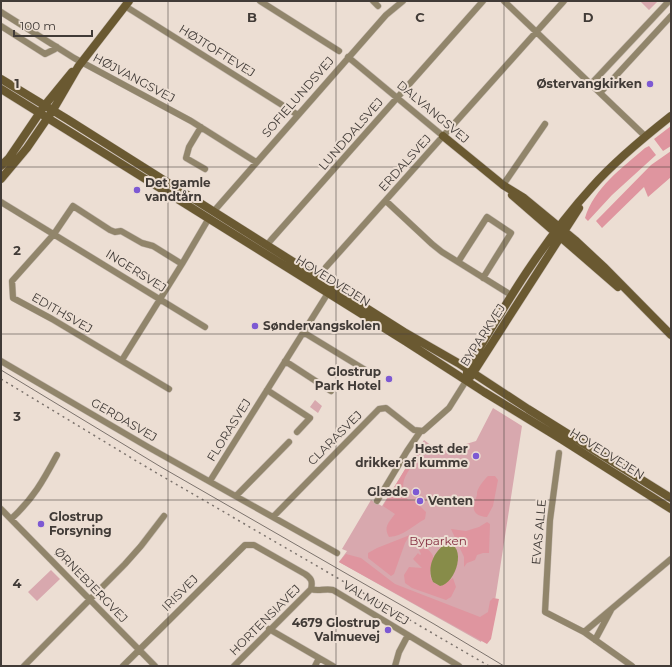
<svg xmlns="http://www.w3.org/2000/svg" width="672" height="667" font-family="Montserrat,sans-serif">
<rect width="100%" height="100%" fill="#ecded3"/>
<!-- green -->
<path fill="#d8a8ae" d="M 640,1 L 658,1 L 649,10 Z
M 315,400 L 322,406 L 318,413 L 310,407 Z
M 493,408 L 522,426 L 493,614 L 481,642 L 339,562 L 347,551 L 342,549 L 371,500 L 382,506 L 424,440 L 440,452 L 476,441 Z
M 51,570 L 60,579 L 37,601 L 28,592 Z"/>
<!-- forest -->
<path fill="#df959f" d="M 671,126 L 671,146 L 663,151 L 654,139 Z
M 649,146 L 656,155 L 612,195 L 588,221 L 585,218 C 594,188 622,168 645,148 Z
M 671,151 L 671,177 L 648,197 L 644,187 L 602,228 L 596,221 L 651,165 Z
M 411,459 L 416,459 C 407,474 397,483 408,500 L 415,501 L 426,512 L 425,519 C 412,526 404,536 389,537 C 383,527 389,522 395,514 L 383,506 Z
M 488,476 L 495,476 L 498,480 L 493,506 L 487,517 C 474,516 471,510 476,498 C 477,496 477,494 477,492 C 479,486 484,480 488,476 Z
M 487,522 L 490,524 L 489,553 L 483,553 L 477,555 L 475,560 L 467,563 L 464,567 L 464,557 L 451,529 L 466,531 L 479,527 Z
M 410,535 L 405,543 L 394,574 L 391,576 L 368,558 L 368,553 L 377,548 Z
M 426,548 C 429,550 432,553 433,556 C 435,563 421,581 441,586 L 453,578 L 456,587 L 451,597 L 446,600 L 412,588 L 405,583 L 404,575 L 409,567 L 422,568 L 413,559 L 418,553 L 420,555 L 421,554 L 419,550 Z
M 346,554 L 361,558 L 395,584 L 480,617 L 488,612 L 490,601 L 493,598 L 499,599 L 491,639 L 487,644 L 339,562 Z"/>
<!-- water -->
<path fill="#878c49" d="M 446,543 C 468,544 456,584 440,586 L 433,582 C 426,567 434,552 446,543 Z"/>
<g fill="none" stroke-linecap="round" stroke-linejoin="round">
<!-- street casing -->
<g stroke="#c6bab1" stroke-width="7">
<path id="street" d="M 260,1 L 339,51
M 373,1 L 378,6
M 504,1 L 646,137
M 125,6 L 298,115
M 1,12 L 74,58 L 191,121 L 256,162
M 1,26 L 45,54 L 55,49 L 57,47
M 348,57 L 443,136
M 591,84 L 669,1
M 600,93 L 671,16
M 201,127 L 189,147 L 186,158 L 205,169
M 503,185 L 545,124
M 386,201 L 432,244 L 442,252 L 511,295
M 1,202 L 205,327
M 214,211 L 386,15 L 403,1
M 267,245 L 271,240 L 483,1
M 458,262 L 487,217 L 511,233 L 483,278
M 326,267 L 564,1
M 303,332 L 367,371
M 122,360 L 182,264 L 209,218
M 1,361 L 148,447 L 337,553
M 285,361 L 331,391
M 169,389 L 52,319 L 13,298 L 12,281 L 54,234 L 73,206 L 110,230 L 115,232 L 121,231 L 142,243 L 153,246 L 182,264
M 267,390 L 310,418 L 297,432
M 559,453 L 550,520 L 545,612 L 584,632 L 632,666
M 210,481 L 328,293
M 236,496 L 289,442
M 377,501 L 407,451 L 420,432
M 1,509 L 155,666
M 273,517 L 379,409 L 386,408 L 414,430 L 423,431 L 449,408 L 466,381
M 11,519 C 33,499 43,481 57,455
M 311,589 C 318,592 325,588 333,590 L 408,635
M 269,629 L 333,666
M 584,632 L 671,559
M 595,640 L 611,610
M 24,666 L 125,564 L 141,546 L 164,516
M 123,666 L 245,545 L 254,545 L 305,574 C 311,578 313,581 311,589
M 234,666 L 311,589
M 315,666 L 319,658
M 395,666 L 399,652 L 408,635 L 459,666"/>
</g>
<!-- secondary casing -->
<g stroke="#c6bab1" stroke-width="9">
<path id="secondary" d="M 1,79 L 67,119 L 322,280 L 404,332 L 458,363 L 528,409 L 671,498
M 1,89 L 405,341 L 484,392 L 561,439 L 671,509
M 443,136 L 503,185 L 524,198 L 575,240 L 605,268 L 671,335
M 1,166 L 9,158 L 45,105 L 72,72
M 1,179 L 27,148 L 53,110 L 78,67 L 129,1
M 512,195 L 618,287
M 467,373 L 467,369 C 505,305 542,242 592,187 C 615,161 643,138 671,116
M 471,376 L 579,208"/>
</g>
<!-- street -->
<use href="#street" stroke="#91856b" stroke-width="6"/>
<!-- secondary -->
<use href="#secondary" stroke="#6a5931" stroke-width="8"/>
<!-- tram -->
<path stroke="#7c736d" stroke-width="1" d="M 1,370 L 161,467 L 434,624 L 504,666"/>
<!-- rail -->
<path stroke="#7c736d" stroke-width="1.5" stroke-dasharray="2 4" stroke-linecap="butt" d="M 1,379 L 143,465 L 489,666"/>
</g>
<!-- grid -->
<path fill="none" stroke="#413b37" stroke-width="1" stroke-opacity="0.55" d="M 168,1 L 168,666M 336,1 L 336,666M 504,1 L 504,666M 1,167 L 671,167M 1,334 L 671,334M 1,500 L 671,500"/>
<!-- markers -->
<g fill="#7d59d3" stroke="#ecded3" stroke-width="1.5">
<circle cx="650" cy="84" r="4"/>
<circle cx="137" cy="190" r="4"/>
<circle cx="255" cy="326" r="4"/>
<circle cx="389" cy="379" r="4"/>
<circle cx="476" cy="456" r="4"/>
<circle cx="416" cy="492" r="4"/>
<circle cx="420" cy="501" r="4"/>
<circle cx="41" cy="524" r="4"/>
<circle cx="388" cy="630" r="4"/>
</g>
<g text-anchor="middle" stroke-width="4" stroke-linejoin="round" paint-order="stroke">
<!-- street labels -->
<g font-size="12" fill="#413b37" stroke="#ecded3">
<text transform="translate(217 51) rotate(32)" y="4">HØJTOFTEVEJ</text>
<text transform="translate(134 78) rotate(28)" y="4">HØJVANGSVEJ</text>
<text transform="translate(298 97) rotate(-49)" y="4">SOFIELUNDSVEJ</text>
<text transform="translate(433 112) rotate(40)" y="4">DALVANGSVEJ</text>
<text transform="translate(351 134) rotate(-49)" y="4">LUNDDALSVEJ</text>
<text transform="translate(405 163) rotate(-48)" y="4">ERDALSVEJ</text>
<text transform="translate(136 271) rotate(32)" y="4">INGERSVEJ</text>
<text transform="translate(333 281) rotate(32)" y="4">HOVEDVEJEN</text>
<text transform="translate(62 313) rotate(30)" y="4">EDITHSVEJ</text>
<text transform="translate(483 335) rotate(-57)" y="4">BYPARKVEJ</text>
<text transform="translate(124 420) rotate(30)" y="4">GERDASVEJ</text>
<text transform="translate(229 430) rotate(-58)" y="4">FLORASVEJ</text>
<text transform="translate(335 438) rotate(-45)" y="4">CLARASVEJ</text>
<text transform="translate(607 454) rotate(32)" y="4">HOVEDVEJEN</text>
<text transform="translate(539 532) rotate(-85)" y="4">EVAS ALLE</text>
<text transform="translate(91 585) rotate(46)" y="4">ØRNEBJERGVEJ</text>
<text transform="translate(180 593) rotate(-45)" y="4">IRISVEJ</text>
<text transform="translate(376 603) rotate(31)" y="4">VALMUEVEJ</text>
<text transform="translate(265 620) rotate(-45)" y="4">HORTENSIAVEJ</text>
</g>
<!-- poi labels -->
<g font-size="12" font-weight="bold" fill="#413b37" stroke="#ecded3" text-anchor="end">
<text x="642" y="88">Østervangkirken</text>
<text x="145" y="187" text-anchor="start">Det gamle<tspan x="145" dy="14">vandtårn</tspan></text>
<text x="263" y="330" text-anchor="start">Søndervangskolen</text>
<text x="381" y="376">Glostrup<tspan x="381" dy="14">Park Hotel</tspan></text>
<text x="468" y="453">Hest der<tspan x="468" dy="14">drikker af kumme</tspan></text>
<text x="408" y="496">Glæde</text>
<text x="428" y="505" text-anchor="start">Venten</text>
<text x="49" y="521" text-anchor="start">Glostrup<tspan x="49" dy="14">Forsyning</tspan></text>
<text x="380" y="627">4679 Glostrup<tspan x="380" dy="14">Valmuevej</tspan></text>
</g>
<!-- park labels -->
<g font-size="12" fill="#842d40" stroke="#ecded3">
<text x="438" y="545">Byparken</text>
</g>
</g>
<g font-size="13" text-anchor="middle" font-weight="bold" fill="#413b37" stroke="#ecded3" stroke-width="4" stroke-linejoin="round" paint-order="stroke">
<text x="252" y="22">B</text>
<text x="420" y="22">C</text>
<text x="588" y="22">D</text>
<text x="17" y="88">1</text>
<text x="17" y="255">2</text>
<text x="17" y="421">3</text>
<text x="17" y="588">4</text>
</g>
<!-- border -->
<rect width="672" height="667" fill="none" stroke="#413b37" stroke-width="4"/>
<!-- scale -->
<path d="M14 30v6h78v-6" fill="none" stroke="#413b37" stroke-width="2"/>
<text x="20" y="30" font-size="12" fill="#413b37" stroke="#ecded3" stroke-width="3" paint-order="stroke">100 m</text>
</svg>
